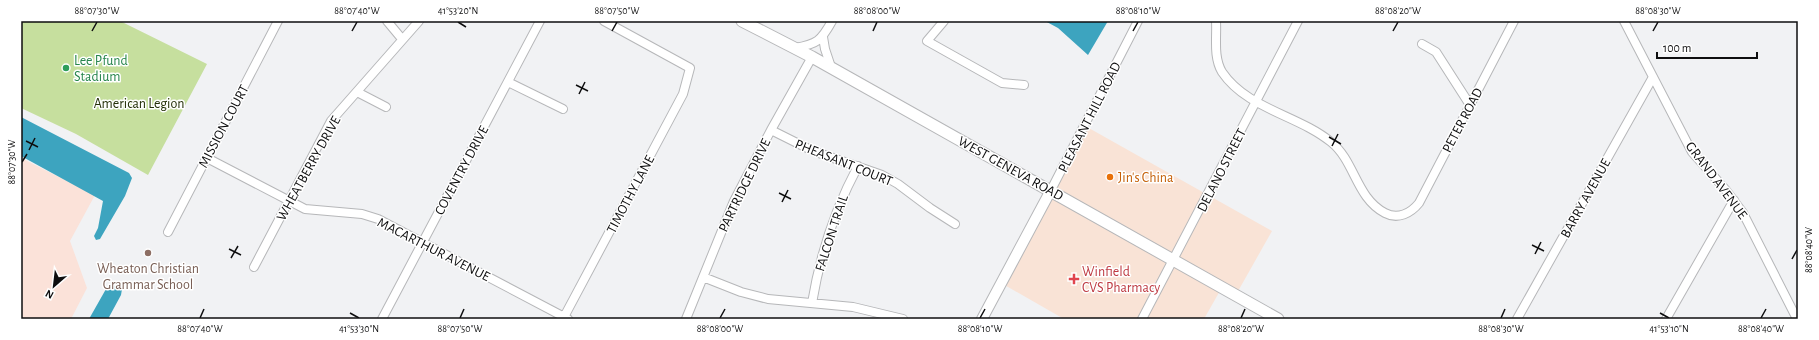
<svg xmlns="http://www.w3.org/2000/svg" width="1819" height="340" font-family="'Alegreya Sans',sans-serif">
<rect width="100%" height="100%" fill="#f1f2f4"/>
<!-- commercial -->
<path fill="#f9e3d6" d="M 1087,127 L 1272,231 L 1237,293 L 1052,189 Z
M 1052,194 L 1221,289 L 1204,319 L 1064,319 L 1001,283 Z"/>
<!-- industrial -->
<path fill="#fbe2d9" d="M 21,158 L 95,195 L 70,241 L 87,288 L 71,319 L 21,319 Z"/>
<!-- green -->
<path fill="#c6df9e" d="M 21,21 L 120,21 L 207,64 L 148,175 L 76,134 L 21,108 Z"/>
<!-- water -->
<path fill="#3da4bf" d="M 1045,21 L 1108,21 L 1088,55 L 1058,28 Z
M 21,117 L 129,173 L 132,178 L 125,196 L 100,239 L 96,240 L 94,236 L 98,228 L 103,201 L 21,156 Z
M 112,285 L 122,289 L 121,295 L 108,319 L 89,319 L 106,289 Z"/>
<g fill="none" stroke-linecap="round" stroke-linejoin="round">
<!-- minor casing -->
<g stroke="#b6b7b9" stroke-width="10">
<path id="minor" d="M 387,21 L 402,39
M 944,21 L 927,41 L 1002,83 L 1024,85
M 1216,21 C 1217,37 1213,57 1222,72 C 1247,109 1298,115 1331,142 C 1355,161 1356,198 1385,213 C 1398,220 1411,213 1419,203 L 1514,21
M 1624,21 L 1692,152 L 1725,189 L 1743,213 L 1797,319
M 823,37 L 825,49 L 831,67
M 1422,44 L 1436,52 L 1470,105
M 795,48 C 817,44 821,41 832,21
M 508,82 L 563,109
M 357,92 L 386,107
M 771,130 L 813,151 L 882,175 L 898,184 L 930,208 L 955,224
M 207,158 L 305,209 L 362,214 L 378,219 L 568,319
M 1051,190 L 1138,21
M 168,232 L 278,21
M 254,267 L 331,121 L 419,21
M 703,277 L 741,292 L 768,299 L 853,307 L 903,319
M 812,303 C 820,255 835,209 858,166
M 564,317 L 683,94 L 690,68 L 604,21
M 382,319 L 540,21
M 686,319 L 734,201 L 771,130 L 812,57
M 1142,319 L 1298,21
M 1517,319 L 1653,77
M 1666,319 L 1734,200"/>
</g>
<!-- tertiary casing -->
<g stroke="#b6b7b9" stroke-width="12">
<path id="tertiary" d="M 982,319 L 1051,190"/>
</g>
<!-- secondary casing -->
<g stroke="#b6b7b9" stroke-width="13">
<path id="secondary" d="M 742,21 L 812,57 L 1278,319"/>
</g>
<!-- minor -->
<use href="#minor" stroke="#fff" stroke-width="8"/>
<!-- tertiary -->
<use href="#tertiary" stroke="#fff" stroke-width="10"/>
<!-- secondary -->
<use href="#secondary" stroke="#fff" stroke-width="11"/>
</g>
<!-- ticks -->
<path fill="none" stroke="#0e0e0f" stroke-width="1.5" d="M 458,22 L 466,27M 92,31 L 97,22M 352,31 L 357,22M 612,31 L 617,22M 873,31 L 877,22M 1133,31 L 1138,22M 1393,31 L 1398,22M 1653,31 L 1658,22M 576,85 L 588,91M 579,94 L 585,82M 1329,137 L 1341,144M 26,141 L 38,147M 1332,146 L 1338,134M 29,150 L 35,138M 22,162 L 27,154M 779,193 L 791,199M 782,202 L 788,190M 1532,245 L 1544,251M 229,249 L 241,255M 1535,254 L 1541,242M 231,258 L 238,246M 1792,259 L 1797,250M 350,313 L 359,318M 1660,313 L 1669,318M 200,318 L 204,309M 460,318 L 464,309M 720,318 L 725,309M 980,318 L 985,309M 1241,318 L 1245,309M 1501,318 L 1505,309M 1761,318 L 1766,309"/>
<!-- markers -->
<circle fill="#2e9e5b" stroke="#fff" stroke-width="1.5" cx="66" cy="68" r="4"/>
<circle fill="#e8710a" stroke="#fff" stroke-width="1.5" cx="1110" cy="177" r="4"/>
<circle fill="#8d6e63" stroke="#fff" stroke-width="1.5" cx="148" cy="253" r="4"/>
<path fill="#e0444e" stroke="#fff" stroke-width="1.5" d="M1072 273h4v4h4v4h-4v4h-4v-4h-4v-4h4z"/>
<g text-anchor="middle" stroke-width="3" stroke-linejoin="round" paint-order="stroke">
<!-- leisure labels -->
<g font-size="14" fill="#27864d" stroke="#fff" text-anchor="start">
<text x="74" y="65">Lee Pfund<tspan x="74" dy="16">Stadium</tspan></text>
</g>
<!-- park labels -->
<g font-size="14" fill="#232f07" stroke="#fff">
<text x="139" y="108">American Legion</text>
</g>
<!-- street labels -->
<g font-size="14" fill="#0e0e0f" stroke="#fff">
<text transform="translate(1089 117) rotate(-63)" y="5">PLEASANT HILL ROAD</text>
<text transform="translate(1462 120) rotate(-62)" y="5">PETER ROAD</text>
<text transform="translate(223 126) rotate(-62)" y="5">MISSION COURT</text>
<text transform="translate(844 162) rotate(22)" y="5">PHEASANT COURT</text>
<text transform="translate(308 168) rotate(-61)" y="5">WHEATBERRY DRIVE</text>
<text transform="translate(1011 168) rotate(29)" y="5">WEST GENEVA ROAD</text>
<text transform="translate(461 170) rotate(-62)" y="5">COVENTRY DRIVE</text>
<text transform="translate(1221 170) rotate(-63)" y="5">DELANO STREET</text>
<text transform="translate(1717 180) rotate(53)" y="5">GRAND AVENUE</text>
<text transform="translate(744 185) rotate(-64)" y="5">PARTRIDGE DRIVE</text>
<text transform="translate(630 194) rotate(-62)" y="5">TIMOTHY LANE</text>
<text transform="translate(1585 198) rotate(-61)" y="5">BARRY AVENUE</text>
<text transform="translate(831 233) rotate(-72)" y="5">FALCON TRAIL</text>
<text transform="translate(434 249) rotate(27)" y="5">MACARTHUR AVENUE</text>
</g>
<!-- food labels -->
<g font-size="14" fill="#c56008" stroke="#fff" text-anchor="start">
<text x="1118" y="182">Jin's China</text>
</g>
<!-- education labels -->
<g font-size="14" fill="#785e54" stroke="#fff">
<text x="148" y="273">Wheaton Christian<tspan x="148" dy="16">Grammar School</tspan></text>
</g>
<!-- health labels -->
<g font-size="14" fill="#be3a42" stroke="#fff" text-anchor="start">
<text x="1082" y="276">Winfield<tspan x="1082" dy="16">CVS Pharmacy</tspan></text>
</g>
</g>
<!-- border -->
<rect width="1819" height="340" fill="none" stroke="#ffffff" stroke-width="44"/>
<!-- north arrow -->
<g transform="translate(54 286) rotate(208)" stroke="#ffffff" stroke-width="3" paint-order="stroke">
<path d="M0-3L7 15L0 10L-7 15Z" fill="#0e0e0f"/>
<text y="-6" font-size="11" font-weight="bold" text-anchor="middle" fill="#0e0e0f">N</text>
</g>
<!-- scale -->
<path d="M1657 52v6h100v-6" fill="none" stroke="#0e0e0f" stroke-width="2"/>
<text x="1663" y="52" font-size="12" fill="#0e0e0f" stroke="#ffffff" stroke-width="3" paint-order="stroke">100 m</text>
<rect x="22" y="22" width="1775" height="296" fill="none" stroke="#0e0e0f" stroke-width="1.5"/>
<g font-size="10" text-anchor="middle" fill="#0e0e0f">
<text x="97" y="14">88°07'30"W</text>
<text x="357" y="14">88°07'40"W</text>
<text x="458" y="14">41°53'20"N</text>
<text x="617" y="14">88°07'50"W</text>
<text x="877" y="14">88°08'00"W</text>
<text x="1138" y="14">88°08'10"W</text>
<text x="1398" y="14">88°08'20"W</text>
<text x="1658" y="14">88°08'30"W</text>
<text transform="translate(11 162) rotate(-90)" y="4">88°07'30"W</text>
<text transform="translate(1808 250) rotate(-90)" y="4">88°08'40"W</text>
<text x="200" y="332">88°07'40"W</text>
<text x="359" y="332">41°53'30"N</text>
<text x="460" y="332">88°07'50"W</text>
<text x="720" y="332">88°08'00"W</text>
<text x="980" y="332">88°08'10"W</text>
<text x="1241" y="332">88°08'20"W</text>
<text x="1501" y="332">88°08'30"W</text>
<text x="1669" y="332">41°53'10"N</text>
<text x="1761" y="332">88°08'40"W</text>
</g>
</svg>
